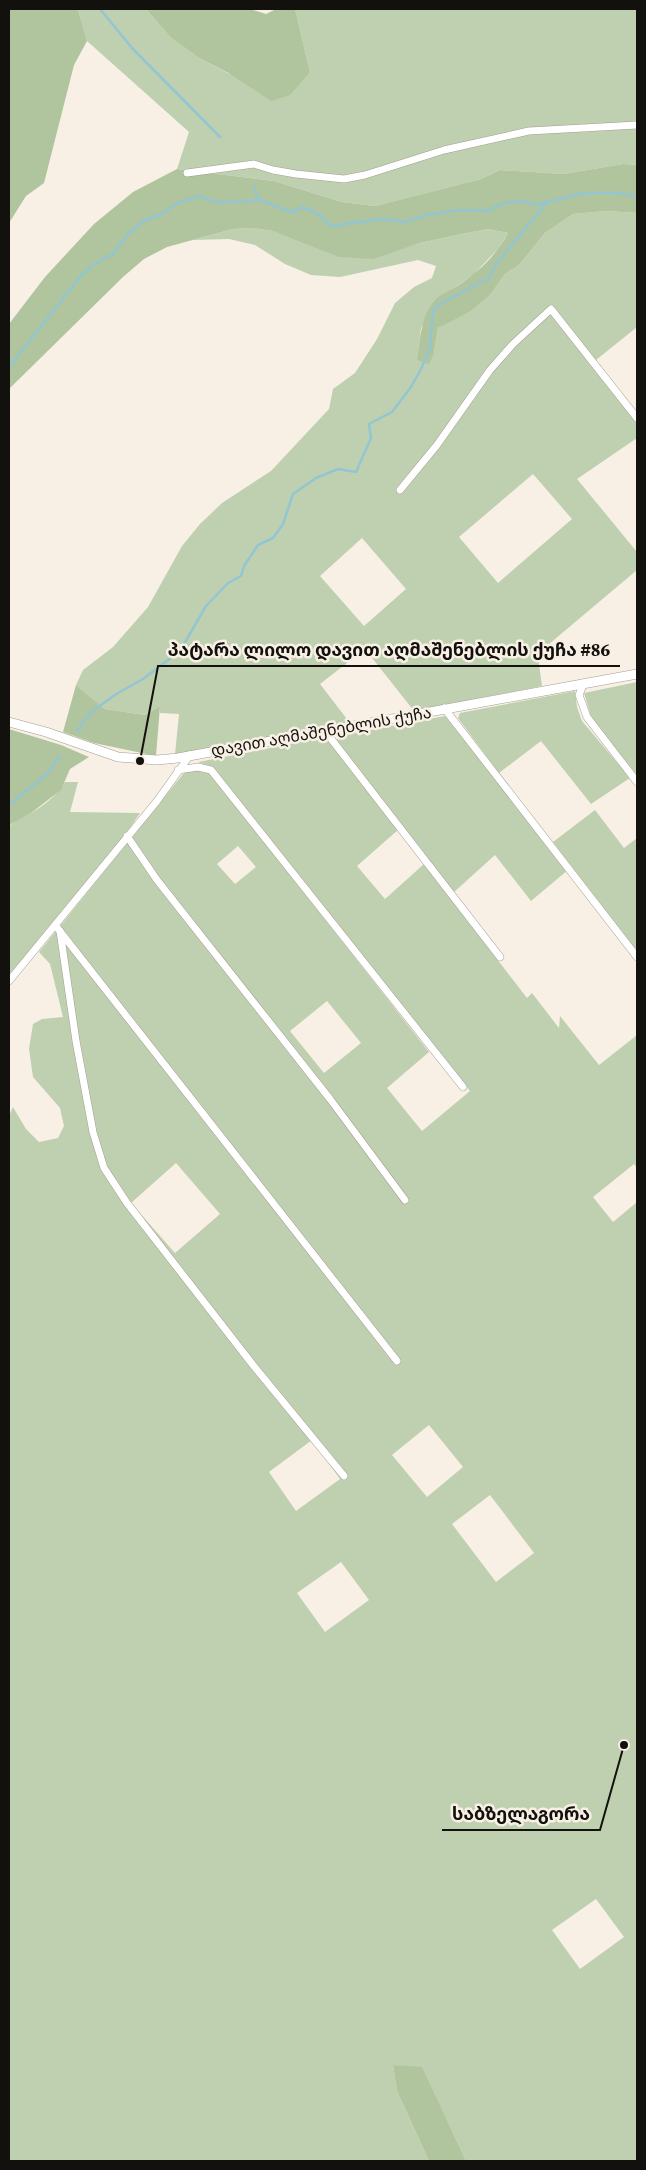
<svg xmlns="http://www.w3.org/2000/svg" width="646" height="2170" font-family="'Source Serif 4','Noto Sans Georgian',serif">
<rect width="100%" height="100%" fill="#f8f0e5"/>
<!-- green -->
<path fill="#bfd0b0" fill-rule="evenodd" d="M 78,9 L 146,9 L 171,38 L 199,58 L 229,74 L 310,72 L 295,9 L 637,9 L 637,165 L 623,164 L 564,174 L 500,170 L 481,179 L 375,206 L 342,202 L 274,181 L 177,169 L 189,132 L 87,41 Z
M 606,211 L 637,213 L 637,327 L 596,360 L 637,413 L 637,438 L 577,479 L 637,552 L 637,570 L 542,650 L 539,664 L 542,686 L 414,711 L 365,649 L 320,684 L 350,723 L 175,754 L 179,714 L 160,713 L 160,706 L 145,715 L 105,709 L 76,685 L 83,670 L 113,647 L 148,607 L 182,546 L 200,524 L 222,503 L 271,471 L 329,409 L 333,389 L 355,373 L 377,339 L 395,303 L 414,287 L 432,278 L 436,266 L 418,260 L 340,277 L 311,275 L 285,264 L 255,245 L 229,239 L 193,240 L 233,229 L 252,228 L 273,231 L 373,258 L 420,243 L 457,235 L 488,229 L 508,233 L 499,248 L 473,275 L 437,299 L 421,328 L 417,360 L 434,353 L 438,328 L 491,294 L 505,274 L 519,265 L 545,233 L 573,214 ZM 533,474 L 572,519 L 498,583 L 459,537 ZM 362,538 L 406,589 L 364,626 L 320,576 Z
M 637,682 L 637,775 L 591,717 L 584,693 Z
M 575,691 L 577,707 L 582,721 L 630,778 L 591,804 L 541,741 L 499,773 L 458,718 L 460,713 Z
M 445,716 L 568,870 L 531,901 L 495,855 L 453,893 L 337,742 L 338,736 Z
M 326,737 L 398,830 L 357,866 L 385,899 L 424,864 L 527,998 L 532,993 L 559,1028 L 560,1016 L 599,1065 L 637,1035 L 637,1168 L 634,1164 L 593,1197 L 613,1222 L 637,1202 L 637,2161 L 466,2161 L 422,2068 L 393,2065 L 397,2091 L 429,2161 L 9,2161 L 9,1116 L 13,1107 L 26,1129 L 39,1142 L 58,1138 L 64,1126 L 60,1108 L 33,1077 L 29,1049 L 33,1024 L 42,1019 L 63,1017 L 50,964 L 39,952 L 183,774 C 190,768 200,769 209,772 L 429,1052 L 387,1088 L 422,1131 L 470,1091 L 214,768 L 198,762 ZM 238,846 L 256,867 L 235,884 L 217,864 ZM 327,1001 L 361,1043 L 324,1073 L 290,1031 ZM 176,1163 L 220,1214 L 175,1253 L 131,1203 ZM 429,1425 L 463,1467 L 427,1497 L 392,1455 ZM 312,1440 L 340,1479 L 296,1511 L 269,1472 ZM 490,1495 L 534,1553 L 496,1582 L 452,1524 ZM 341,1562 L 369,1600 L 325,1632 L 297,1593 ZM 596,1899 L 624,1937 L 580,1969 L 552,1930 Z
M 65,782 L 78,782 L 70,812 L 140,813 L 111,856 L 9,975 L 9,828 C 12,821 22,818 29,814 C 42,807 58,795 65,782 Z
M 595,810 L 624,848 L 637,838 L 637,951 L 553,842 Z"/>
<!-- forest -->
<path fill="#b0c49e" d="M 9,9 L 78,9 L 87,41 L 74,65 L 44,183 L 26,196 L 9,223 Z
M 146,9 L 250,9 L 266,14 L 276,9 L 295,9 L 310,72 L 290,95 L 271,101 L 230,74 L 199,58 L 171,38 Z
M 623,164 L 637,165 L 637,213 L 606,211 L 573,214 L 545,233 L 519,265 L 505,274 L 491,294 L 469,312 L 438,328 L 434,353 L 429,364 L 417,360 C 420,340 421,313 437,298 C 443,293 451,290 457,286 C 477,273 497,255 508,233 L 488,229 L 457,235 L 420,243 L 373,259 L 339,257 L 273,231 L 252,228 L 233,229 L 167,247 L 144,259 L 123,277 L 9,389 L 9,324 L 45,277 L 94,224 L 133,192 L 177,169 L 274,181 L 342,202 L 375,206 L 481,179 L 500,170 L 564,174 Z
M 76,685 L 105,709 L 145,715 L 160,706 L 156,756 L 94,743 L 63,732 Z
M 9,729 L 61,745 L 89,757 L 70,769 L 61,790 L 31,813 L 11,824 L 9,828 Z
M 393,2065 L 422,2067 L 466,2161 L 429,2161 L 397,2091 Z"/>
<g fill="none" stroke-linecap="round" stroke-linejoin="round">
<!-- stream -->
<path stroke="#92c6d2" stroke-width="2.5" d="M 100,9 L 132,48 L 220,137
M 254,186 L 258,199
M 9,367 L 79,278 L 94,264 L 113,254 L 126,236 L 143,221 L 164,213 L 175,204 L 199,196 L 216,202 L 243,202 L 258,199 L 291,212 L 303,207 L 320,215 L 331,226 L 382,219 L 406,222 L 426,215 L 460,210 L 487,211 L 504,203 L 524,201 L 535,205 L 583,193 L 620,193 L 637,197
M 77,731 L 91,712 L 118,693 L 143,679 L 180,651 L 206,606 L 228,583 L 241,576 L 244,566 L 258,545 L 273,538 L 283,524 L 293,494 L 316,478 L 338,469 L 356,472 L 371,438 L 369,424 L 392,412 L 411,387 L 421,369 L 430,348 L 433,310 L 443,302 L 489,278 L 497,263 L 547,202
M 9,805 L 46,775 L 60,756"/>
<!-- street casing -->
<g stroke="#a49d93" stroke-width="8">
<path id="street" d="M 187,173 L 254,164 L 273,170 L 296,174 L 344,179 L 365,175 L 444,150 L 529,131 L 637,125
M 400,490 L 437,445 L 490,370 L 513,344 L 551,309 L 637,418
M 584,683 L 579,695 L 587,717 L 637,782
M 444,708 L 637,957
M 325,731 L 500,957
M 178,770 L 198,767 L 211,770 L 463,1087
M 127,836 L 157,880 L 330,1099 L 405,1200
M 55,925 L 397,1361
M 60,931 L 76,1041 L 93,1132 L 104,1168 L 127,1203 L 253,1365 L 344,1476
M 9,981 L 157,801 L 190,755"/>
</g>
<!-- secondary casing -->
<g stroke="#a49d93" stroke-width="10">
<path id="secondary" d="M 9,722 L 46,732 L 118,757 L 157,760 L 178,758 L 637,674"/>
</g>
<!-- street -->
<use href="#street" stroke="#fff" stroke-width="7"/>
<!-- secondary -->
<use href="#secondary" stroke="#fff" stroke-width="9"/>
</g>
<g text-anchor="middle" stroke-width="5" stroke-linejoin="round" paint-order="stroke">
<!-- street labels -->
<g font-size="16" fill="#13110d" stroke="#f8f0e5">
<text transform="translate(321 731) rotate(-10)" y="6">დავით აღმაშენებლის ქუჩა</text>
</g>
</g>
<!-- callouts -->
<path fill="none" stroke="#13110d" stroke-width="2" d="M140 761L158 666H620M624 1745L600 1830H442"/>
<g fill="#13110d" stroke="#f8f0e5" stroke-width="2">
<circle cx="140" cy="761" r="5"/>
<circle cx="624" cy="1745" r="5"/>
</g>
<g font-size="18" text-anchor="middle" font-weight="bold" fill="#13110d" stroke="#f8f0e5" stroke-width="5" stroke-linejoin="round" paint-order="stroke">
<text x="389" y="656">პატარა ლილო დავით აღმაშენებლის ქუჩა #86</text>
<text x="521" y="1820">საბზელაგორა</text>
</g>
<!-- border -->
<rect width="646" height="2170" fill="none" stroke="#13110d" stroke-width="20"/>
</svg>
